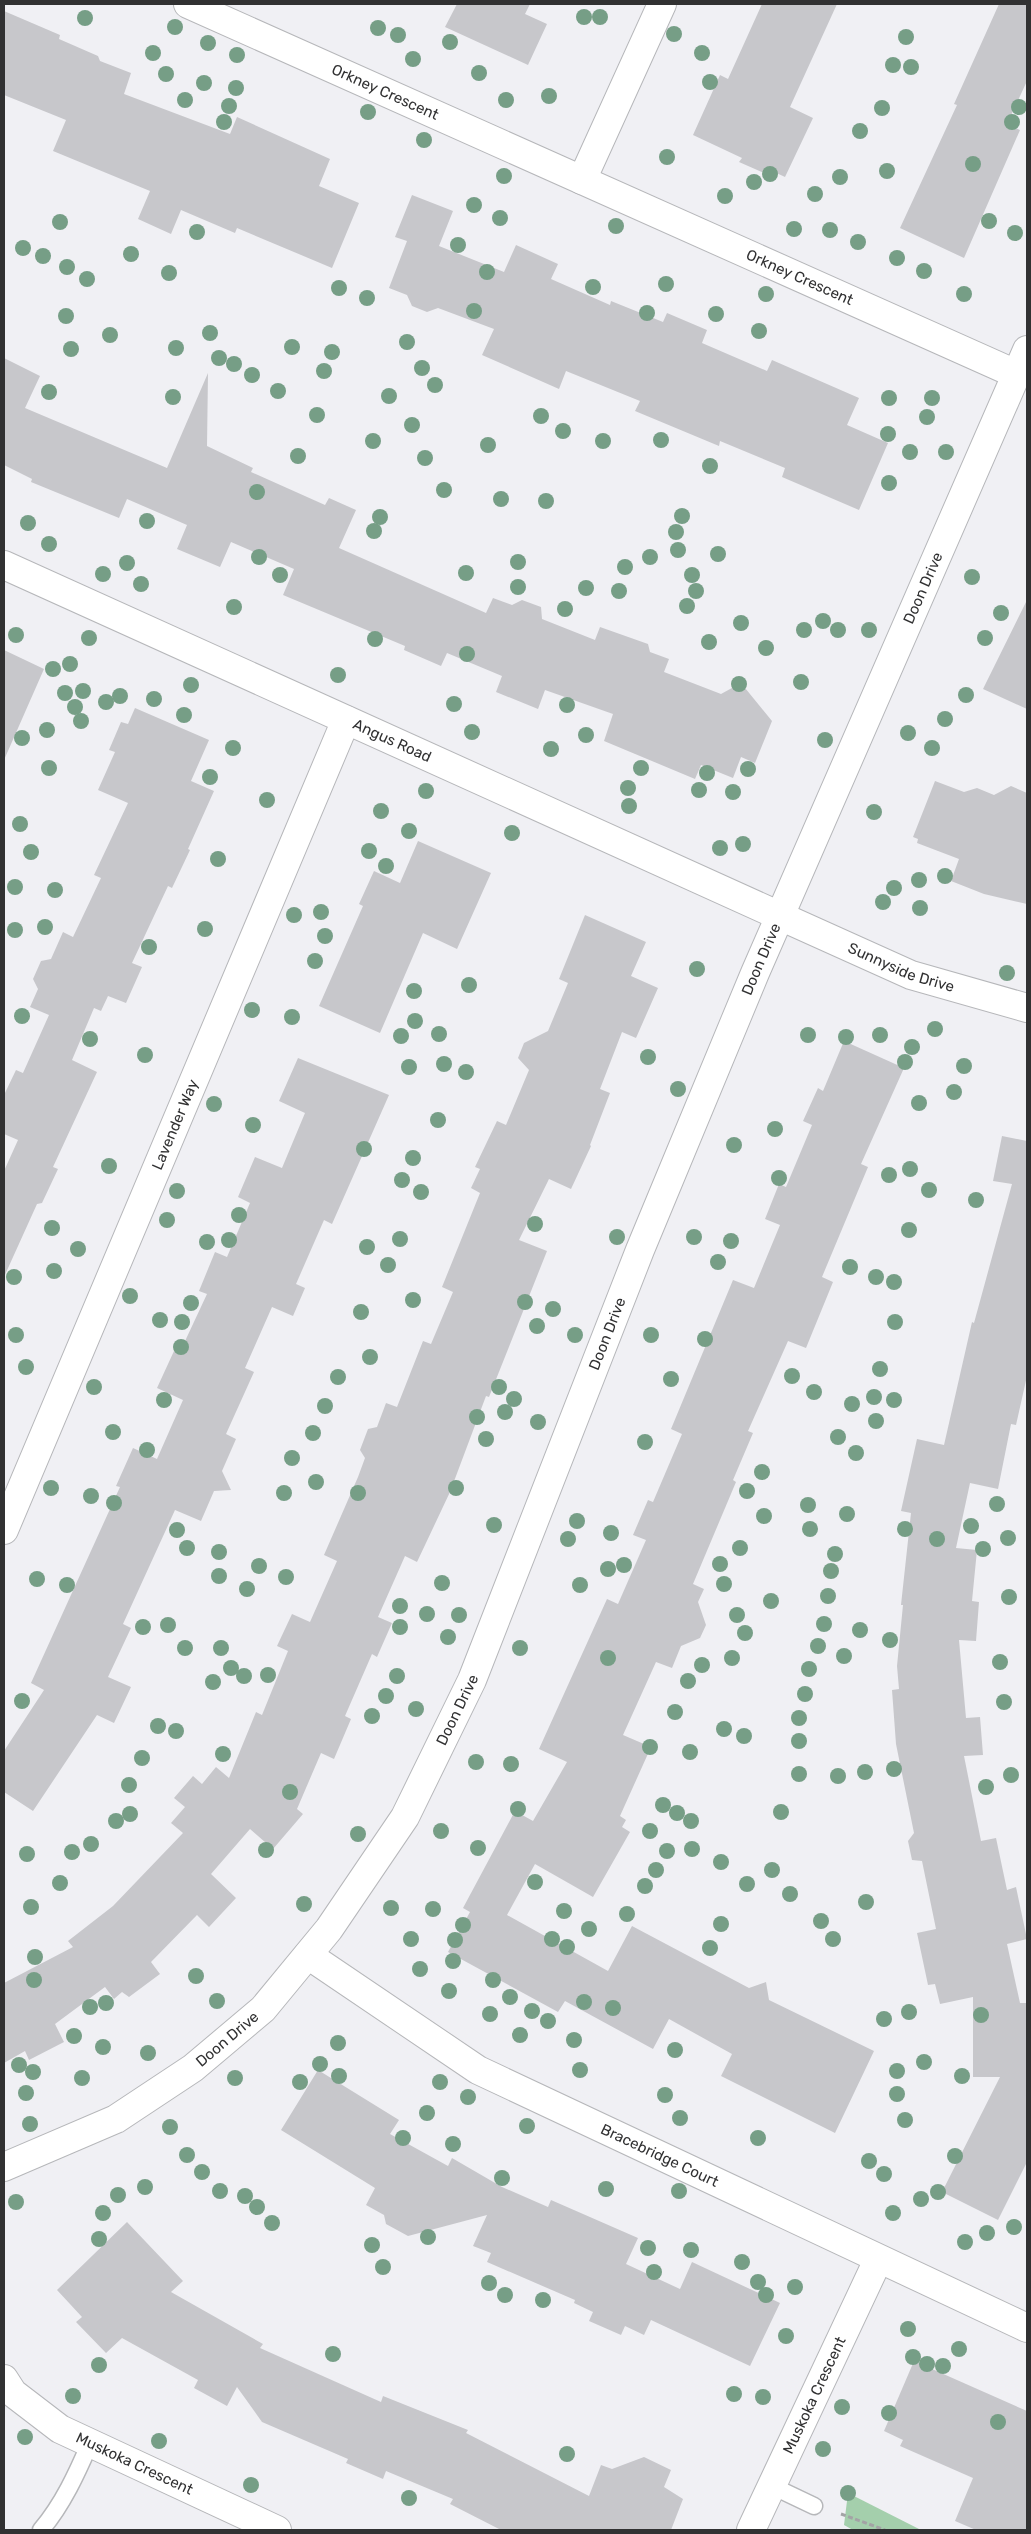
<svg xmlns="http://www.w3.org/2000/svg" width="1031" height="2534" font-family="Rubik,sans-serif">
<rect width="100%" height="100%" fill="#f0f0f4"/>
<!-- green -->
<path fill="#a4cfac" d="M 848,2493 L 921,2530 L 853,2530 L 844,2525 Z"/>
<!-- building -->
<path fill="#c7c7cb" d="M 457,4 L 530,4 L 525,14 L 547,24 L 528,65 L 445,27 Z
M 762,4 L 837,4 L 790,107 L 813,118 L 785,177 L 768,169 L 766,174 L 739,162 L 742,158 L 693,135 L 720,75 L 728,79 Z
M 999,4 L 1027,4 L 1027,81 L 1007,124 L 1020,130 L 964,258 L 900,228 L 957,105 L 954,104 Z
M 4,11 L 60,35 L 59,39 L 98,56 L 100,61 L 131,73 L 124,94 L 230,134 L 237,117 L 330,159 L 319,186 L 359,203 L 332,268 L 237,228 L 235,233 L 181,210 L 171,234 L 138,219 L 150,191 L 53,151 L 66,120 L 4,95 Z
M 412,195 L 453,211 L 439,246 L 504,272 L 516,245 L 558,264 L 551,279 L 610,305 L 611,301 L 663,322 L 667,313 L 707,330 L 702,343 L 767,371 L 772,360 L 859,398 L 847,425 L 888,443 L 859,510 L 782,477 L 785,468 L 720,441 L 719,446 L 635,411 L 640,401 L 566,371 L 559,389 L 482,355 L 494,329 L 438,308 L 427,312 L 412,306 L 407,295 L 389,288 L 407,241 L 395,237 Z
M 4,358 L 40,376 L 25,408 L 167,468 L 208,373 L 207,446 L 253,468 L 251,472 L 325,505 L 329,498 L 356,510 L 339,548 L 486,613 L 493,598 L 512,605 L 522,600 L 541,607 L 542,619 L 595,640 L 600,627 L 648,644 L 650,652 L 669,659 L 664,672 L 721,694 L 741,683 L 772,721 L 755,763 L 741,757 L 733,778 L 701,765 L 695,779 L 604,741 L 613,714 L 545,690 L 538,709 L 496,692 L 502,676 L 447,653 L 441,666 L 404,650 L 405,646 L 283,595 L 294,569 L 231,542 L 220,567 L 177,549 L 187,525 L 127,499 L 119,518 L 31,482 L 32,479 L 4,465 Z
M 1027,600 L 1027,709 L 983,689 Z
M 4,650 L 44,669 L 4,760 Z
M 135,708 L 209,740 L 191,781 L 214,791 L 188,849 L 190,850 L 172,888 L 168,886 L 132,963 L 142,967 L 126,1003 L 108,996 L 101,1011 L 94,1008 L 72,1060 L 97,1072 L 53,1167 L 58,1169 L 42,1203 L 37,1204 L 4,1277 L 4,1171 L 18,1140 L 4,1134 L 4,1095 L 16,1070 L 23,1073 L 49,1015 L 30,1007 L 38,989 L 33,979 L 41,961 L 51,959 L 63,932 L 73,937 L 101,878 L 94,875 L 128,803 L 98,790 L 115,752 L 109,750 L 121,722 L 128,724 Z
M 935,781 L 964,792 L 977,788 L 994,795 L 1011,786 L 1027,793 L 1027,904 L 984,894 L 951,881 L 959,859 L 917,843 L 918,839 L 913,837 Z
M 418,841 L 491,873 L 457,949 L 423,933 L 380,1033 L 319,1006 L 363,906 L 359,904 L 374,871 L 400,883 Z
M 585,915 L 646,942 L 631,976 L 658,988 L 636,1038 L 622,1032 L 600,1089 L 610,1093 L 590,1145 L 591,1146 L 571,1189 L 549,1179 L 519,1240 L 547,1251 L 489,1397 L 486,1396 L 450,1492 L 417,1562 L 405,1556 L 378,1617 L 392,1623 L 377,1657 L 372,1654 L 345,1716 L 351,1719 L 334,1759 L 321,1753 L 297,1809 L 303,1814 L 273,1849 L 250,1829 L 211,1874 L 236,1898 L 209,1927 L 197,1915 L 151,1962 L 160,1974 L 129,1997 L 122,1992 L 114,1999 L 105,1987 L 55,2024 L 64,2042 L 29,2060 L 25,2051 L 4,2063 L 4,1983 L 73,1947 L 68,1941 L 113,1906 L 183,1833 L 171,1823 L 185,1807 L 174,1798 L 193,1776 L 202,1784 L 216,1767 L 229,1778 L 256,1712 L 262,1715 L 288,1651 L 277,1646 L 292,1614 L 310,1622 L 337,1561 L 324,1555 L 358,1477 L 365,1458 L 360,1450 L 368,1429 L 377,1427 L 386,1403 L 397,1407 L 423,1341 L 431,1344 L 453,1292 L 442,1287 L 480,1193 L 471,1188 L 480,1169 L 475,1167 L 497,1121 L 506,1125 L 529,1070 L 518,1058 L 524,1043 L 548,1031 L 568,983 L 559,979 Z
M 844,1041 L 904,1068 L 861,1164 L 868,1167 L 822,1277 L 833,1282 L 806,1348 L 788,1341 L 748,1431 L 753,1433 L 733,1480 L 736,1482 L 693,1584 L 704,1589 L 698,1602 L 706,1625 L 700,1638 L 681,1646 L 672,1668 L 656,1662 L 623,1735 L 651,1747 L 620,1816 L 626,1820 L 622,1827 L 630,1832 L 593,1897 L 535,1864 L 507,1915 L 608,1971 L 632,1926 L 749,1988 L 766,1982 L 769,2000 L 874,2051 L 835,2133 L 721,2076 L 732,2054 L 669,2019 L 653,2049 L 565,2001 L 558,2012 L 448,1952 L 470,1912 L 463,1908 L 515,1811 L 533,1821 L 567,1762 L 539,1749 L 607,1599 L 618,1604 L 646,1540 L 633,1535 L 648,1500 L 653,1502 L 682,1434 L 671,1429 L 733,1280 L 754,1288 L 780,1225 L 765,1219 L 779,1184 L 786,1187 L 812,1125 L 803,1121 L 818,1088 L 823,1091 Z
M 298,1058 L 389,1095 L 332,1224 L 324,1220 L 296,1284 L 305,1288 L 293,1316 L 272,1307 L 245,1368 L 254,1372 L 226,1434 L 236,1439 L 222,1471 L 231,1490 L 214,1491 L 201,1521 L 175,1510 L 123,1624 L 131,1628 L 108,1677 L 131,1687 L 114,1723 L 97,1715 L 33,1811 L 4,1792 L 4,1751 L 44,1690 L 31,1683 L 120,1487 L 116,1486 L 133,1448 L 157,1459 L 183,1400 L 157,1388 L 174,1351 L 179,1354 L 207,1294 L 199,1291 L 215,1252 L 227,1257 L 250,1203 L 238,1197 L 255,1157 L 282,1168 L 305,1113 L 279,1101 Z
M 1002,1136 L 1027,1141 L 1027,1376 L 1016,1425 L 1011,1424 L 998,1489 L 970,1483 L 956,1548 L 977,1550 L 972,1601 L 979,1602 L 976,1641 L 959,1640 L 966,1718 L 980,1717 L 983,1755 L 964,1756 L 981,1841 L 996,1838 L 1007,1890 L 1016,1887 L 1027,1939 L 1007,1944 L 1020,2003 L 1027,2003 L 1027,2162 L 998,2220 L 942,2192 L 1000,2077 L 973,2077 L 973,1997 L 940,2004 L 935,1984 L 928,1985 L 917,1933 L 936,1929 L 922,1861 L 912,1860 L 908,1841 L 914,1833 L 896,1744 L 892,1690 L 899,1689 L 897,1666 L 903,1605 L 901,1605 L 911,1513 L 901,1511 L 917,1439 L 944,1445 L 972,1322 L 974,1323 L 1012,1184 L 993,1181 Z
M 318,2070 L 399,2120 L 390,2134 L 448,2166 L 452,2158 L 502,2187 L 548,2207 L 551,2200 L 638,2238 L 626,2264 L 680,2289 L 692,2262 L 780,2303 L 750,2366 L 651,2320 L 644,2335 L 625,2326 L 621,2335 L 589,2321 L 593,2312 L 574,2303 L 575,2300 L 487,2262 L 491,2253 L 473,2246 L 487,2215 L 408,2236 L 386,2224 L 384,2215 L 366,2205 L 375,2188 L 281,2130 Z
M 127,2222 L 183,2281 L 171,2292 L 263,2344 L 260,2348 L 381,2402 L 383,2396 L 468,2430 L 466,2433 L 589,2496 L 601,2465 L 612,2469 L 644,2457 L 671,2470 L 664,2487 L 683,2499 L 671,2530 L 501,2530 L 450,2504 L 453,2499 L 386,2471 L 383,2479 L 346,2463 L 348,2459 L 262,2422 L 237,2387 L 227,2406 L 194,2388 L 198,2380 L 122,2338 L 106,2353 L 76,2322 L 82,2317 L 57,2290 Z
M 914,2361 L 1027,2411 L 1027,2530 L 976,2530 L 955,2521 L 973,2478 L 900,2446 L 903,2440 L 884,2431 Z"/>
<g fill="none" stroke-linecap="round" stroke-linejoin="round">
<!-- service casing -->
<g stroke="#b6b7ba" stroke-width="19">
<path id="service" d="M 772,2486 L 814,2506
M 41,2530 C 63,2504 77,2473 90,2443"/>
</g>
<!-- minor casing -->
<g stroke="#b6b7ba" stroke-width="30">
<g id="minor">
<path id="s1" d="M 188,4 L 1016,374"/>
<path d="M 582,180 L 662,4"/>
<path id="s2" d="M 4,565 L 780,916"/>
<path id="s3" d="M 4,1530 L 346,720"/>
<path id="s4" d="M 308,1955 L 478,2070 L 1027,2328"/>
<path id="s5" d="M 4,2379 L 13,2393 L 60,2429 L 277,2530"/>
<path id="s6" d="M 751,2530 L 878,2260"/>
</g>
</g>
<!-- tertiary casing -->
<g stroke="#b6b7ba" stroke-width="30">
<g id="tertiary">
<path id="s7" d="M 780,916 L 911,975 L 1027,1008"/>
<path id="s8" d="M 4,2167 L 116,2119 L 193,2068 L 263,2009 L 329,1929 L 405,1817 L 472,1680 L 640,1250 L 755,973 L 1027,350"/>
</g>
</g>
<!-- path -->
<path stroke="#a3a3a5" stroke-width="3" stroke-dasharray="5 2.5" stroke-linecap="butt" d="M 841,2514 L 885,2530"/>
<!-- service -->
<use href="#service" stroke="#fff" stroke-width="16"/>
<!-- minor -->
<use href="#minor" stroke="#fff" stroke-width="28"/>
<!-- tertiary -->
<use href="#tertiary" stroke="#fff" stroke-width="28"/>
</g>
<!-- trees -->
<g fill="#769e86">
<circle cx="584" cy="17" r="8"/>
<circle cx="600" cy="17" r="8"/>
<circle cx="85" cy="18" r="8"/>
<circle cx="175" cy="27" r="8"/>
<circle cx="378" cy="28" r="8"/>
<circle cx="674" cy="34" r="8"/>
<circle cx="398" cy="35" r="8"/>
<circle cx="906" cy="37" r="8"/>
<circle cx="450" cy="42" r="8"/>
<circle cx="208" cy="43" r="8"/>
<circle cx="153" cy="53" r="8"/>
<circle cx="702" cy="53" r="8"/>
<circle cx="237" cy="55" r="8"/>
<circle cx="413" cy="59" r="8"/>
<circle cx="893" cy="65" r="8"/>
<circle cx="911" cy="67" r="8"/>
<circle cx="479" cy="73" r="8"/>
<circle cx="166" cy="74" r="8"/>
<circle cx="710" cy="82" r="8"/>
<circle cx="204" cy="83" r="8"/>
<circle cx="236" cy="88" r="8"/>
<circle cx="549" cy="96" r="8"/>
<circle cx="185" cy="100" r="8"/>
<circle cx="506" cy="100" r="8"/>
<circle cx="229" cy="106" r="8"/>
<circle cx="1019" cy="107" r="8"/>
<circle cx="882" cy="108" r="8"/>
<circle cx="368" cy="112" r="8"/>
<circle cx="224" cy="122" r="8"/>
<circle cx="1012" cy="122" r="8"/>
<circle cx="860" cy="131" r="8"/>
<circle cx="424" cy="140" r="8"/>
<circle cx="667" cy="157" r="8"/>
<circle cx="973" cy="164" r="8"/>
<circle cx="887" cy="171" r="8"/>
<circle cx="770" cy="174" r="8"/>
<circle cx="504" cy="176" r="8"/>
<circle cx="840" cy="177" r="8"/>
<circle cx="754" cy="182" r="8"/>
<circle cx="815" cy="194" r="8"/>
<circle cx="725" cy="196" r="8"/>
<circle cx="474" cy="205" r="8"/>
<circle cx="500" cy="218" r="8"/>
<circle cx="989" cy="221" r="8"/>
<circle cx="60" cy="222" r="8"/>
<circle cx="616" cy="226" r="8"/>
<circle cx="794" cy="229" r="8"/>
<circle cx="830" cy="230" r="8"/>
<circle cx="197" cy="232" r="8"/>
<circle cx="1015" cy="233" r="8"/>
<circle cx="858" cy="242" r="8"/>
<circle cx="458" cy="245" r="8"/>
<circle cx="23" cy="248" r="8"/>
<circle cx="131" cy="254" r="8"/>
<circle cx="43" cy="256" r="8"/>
<circle cx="897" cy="258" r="8"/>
<circle cx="67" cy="267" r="8"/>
<circle cx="924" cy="271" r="8"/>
<circle cx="487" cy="272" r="8"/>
<circle cx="169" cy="273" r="8"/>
<circle cx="87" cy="279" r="8"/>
<circle cx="666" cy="284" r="8"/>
<circle cx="593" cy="287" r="8"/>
<circle cx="339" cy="288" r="8"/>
<circle cx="766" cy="294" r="8"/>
<circle cx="964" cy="294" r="8"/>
<circle cx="367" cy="298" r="8"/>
<circle cx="474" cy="311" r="8"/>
<circle cx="647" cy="313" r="8"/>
<circle cx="716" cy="314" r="8"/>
<circle cx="66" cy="316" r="8"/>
<circle cx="759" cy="331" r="8"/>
<circle cx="210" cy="333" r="8"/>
<circle cx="110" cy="335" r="8"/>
<circle cx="407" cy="342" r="8"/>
<circle cx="292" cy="347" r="8"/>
<circle cx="176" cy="348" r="8"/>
<circle cx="71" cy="349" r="8"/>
<circle cx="332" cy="352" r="8"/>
<circle cx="219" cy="358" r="8"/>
<circle cx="234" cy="364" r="8"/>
<circle cx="422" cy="368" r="8"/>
<circle cx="324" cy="371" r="8"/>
<circle cx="252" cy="375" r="8"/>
<circle cx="435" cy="385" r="8"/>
<circle cx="278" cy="391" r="8"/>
<circle cx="49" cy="392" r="8"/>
<circle cx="389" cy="396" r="8"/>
<circle cx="173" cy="397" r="8"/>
<circle cx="889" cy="398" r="8"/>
<circle cx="932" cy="398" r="8"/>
<circle cx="317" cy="415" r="8"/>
<circle cx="541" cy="416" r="8"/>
<circle cx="927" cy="417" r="8"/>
<circle cx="412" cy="425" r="8"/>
<circle cx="563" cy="431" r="8"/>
<circle cx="888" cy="434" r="8"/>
<circle cx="661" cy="440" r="8"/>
<circle cx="373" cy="441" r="8"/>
<circle cx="603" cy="441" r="8"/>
<circle cx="488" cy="445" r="8"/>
<circle cx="910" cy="452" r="8"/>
<circle cx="946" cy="452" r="8"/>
<circle cx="298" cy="456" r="8"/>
<circle cx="425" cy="458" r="8"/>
<circle cx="710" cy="466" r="8"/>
<circle cx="889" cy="483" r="8"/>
<circle cx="444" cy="490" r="8"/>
<circle cx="257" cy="492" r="8"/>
<circle cx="501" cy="499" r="8"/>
<circle cx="546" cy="501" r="8"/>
<circle cx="682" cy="516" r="8"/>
<circle cx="380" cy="517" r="8"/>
<circle cx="147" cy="521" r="8"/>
<circle cx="28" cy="523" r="8"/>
<circle cx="374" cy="531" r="8"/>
<circle cx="676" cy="532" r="8"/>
<circle cx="49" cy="544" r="8"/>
<circle cx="678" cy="550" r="8"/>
<circle cx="718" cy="554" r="8"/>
<circle cx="259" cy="557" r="8"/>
<circle cx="650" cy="557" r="8"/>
<circle cx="518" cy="562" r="8"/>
<circle cx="127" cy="563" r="8"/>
<circle cx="625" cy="567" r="8"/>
<circle cx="466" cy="573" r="8"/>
<circle cx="103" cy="574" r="8"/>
<circle cx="280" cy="575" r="8"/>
<circle cx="692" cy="575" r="8"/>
<circle cx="972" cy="577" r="8"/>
<circle cx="141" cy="584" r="8"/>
<circle cx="518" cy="587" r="8"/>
<circle cx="586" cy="588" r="8"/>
<circle cx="619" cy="591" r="8"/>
<circle cx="696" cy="591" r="8"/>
<circle cx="687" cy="606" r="8"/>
<circle cx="234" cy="607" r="8"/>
<circle cx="565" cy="609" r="8"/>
<circle cx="1001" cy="613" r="8"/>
<circle cx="823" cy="621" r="8"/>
<circle cx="741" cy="623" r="8"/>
<circle cx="804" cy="630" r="8"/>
<circle cx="838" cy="630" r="8"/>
<circle cx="869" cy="630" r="8"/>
<circle cx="16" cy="635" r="8"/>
<circle cx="89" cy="638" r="8"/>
<circle cx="985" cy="638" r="8"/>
<circle cx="375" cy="639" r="8"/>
<circle cx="709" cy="642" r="8"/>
<circle cx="766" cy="648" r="8"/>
<circle cx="467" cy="654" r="8"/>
<circle cx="70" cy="664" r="8"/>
<circle cx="53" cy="669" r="8"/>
<circle cx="338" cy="675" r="8"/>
<circle cx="801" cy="682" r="8"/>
<circle cx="739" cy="684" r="8"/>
<circle cx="191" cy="685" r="8"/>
<circle cx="83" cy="691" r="8"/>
<circle cx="65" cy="693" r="8"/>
<circle cx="966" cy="695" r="8"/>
<circle cx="120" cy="696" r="8"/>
<circle cx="154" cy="699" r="8"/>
<circle cx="106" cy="702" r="8"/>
<circle cx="454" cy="704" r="8"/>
<circle cx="567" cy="705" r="8"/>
<circle cx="75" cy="707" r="8"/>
<circle cx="184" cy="715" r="8"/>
<circle cx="945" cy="719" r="8"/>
<circle cx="81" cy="721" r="8"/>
<circle cx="47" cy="730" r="8"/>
<circle cx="472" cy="732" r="8"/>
<circle cx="908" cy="733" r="8"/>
<circle cx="586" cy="735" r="8"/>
<circle cx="22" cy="738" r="8"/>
<circle cx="825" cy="740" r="8"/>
<circle cx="233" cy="748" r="8"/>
<circle cx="932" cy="748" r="8"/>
<circle cx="551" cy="749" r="8"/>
<circle cx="49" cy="768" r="8"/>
<circle cx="641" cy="768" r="8"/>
<circle cx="748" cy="769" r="8"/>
<circle cx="707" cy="773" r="8"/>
<circle cx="210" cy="777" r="8"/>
<circle cx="628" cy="788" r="8"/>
<circle cx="699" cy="790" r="8"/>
<circle cx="426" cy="791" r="8"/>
<circle cx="733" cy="792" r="8"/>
<circle cx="267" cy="800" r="8"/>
<circle cx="629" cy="806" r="8"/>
<circle cx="381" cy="811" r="8"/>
<circle cx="874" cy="812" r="8"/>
<circle cx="20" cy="824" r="8"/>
<circle cx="409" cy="831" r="8"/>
<circle cx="512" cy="833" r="8"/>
<circle cx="743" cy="844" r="8"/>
<circle cx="720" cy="848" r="8"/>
<circle cx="369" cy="851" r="8"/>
<circle cx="31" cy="852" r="8"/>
<circle cx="218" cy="859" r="8"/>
<circle cx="386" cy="866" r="8"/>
<circle cx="945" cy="876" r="8"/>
<circle cx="919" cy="880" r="8"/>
<circle cx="15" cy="887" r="8"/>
<circle cx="894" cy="888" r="8"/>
<circle cx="55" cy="890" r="8"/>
<circle cx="883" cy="902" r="8"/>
<circle cx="920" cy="908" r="8"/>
<circle cx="321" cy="912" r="8"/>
<circle cx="294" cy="915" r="8"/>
<circle cx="45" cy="927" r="8"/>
<circle cx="205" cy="929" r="8"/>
<circle cx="15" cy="930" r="8"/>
<circle cx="325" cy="936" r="8"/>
<circle cx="149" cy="947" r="8"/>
<circle cx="315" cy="961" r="8"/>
<circle cx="697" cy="969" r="8"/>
<circle cx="1007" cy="973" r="8"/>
<circle cx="469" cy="985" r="8"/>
<circle cx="414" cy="991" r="8"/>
<circle cx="252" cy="1010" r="8"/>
<circle cx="22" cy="1016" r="8"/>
<circle cx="292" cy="1017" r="8"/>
<circle cx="415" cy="1021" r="8"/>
<circle cx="935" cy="1029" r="8"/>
<circle cx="439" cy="1034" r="8"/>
<circle cx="808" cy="1035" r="8"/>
<circle cx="880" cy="1035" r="8"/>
<circle cx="401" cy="1036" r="8"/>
<circle cx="846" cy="1037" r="8"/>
<circle cx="90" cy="1039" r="8"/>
<circle cx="912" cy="1047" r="8"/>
<circle cx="145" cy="1055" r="8"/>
<circle cx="648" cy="1057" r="8"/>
<circle cx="905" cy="1062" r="8"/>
<circle cx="444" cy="1064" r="8"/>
<circle cx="964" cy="1066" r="8"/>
<circle cx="409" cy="1067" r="8"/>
<circle cx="466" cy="1072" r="8"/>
<circle cx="678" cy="1089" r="8"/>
<circle cx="954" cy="1092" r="8"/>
<circle cx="919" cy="1103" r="8"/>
<circle cx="214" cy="1104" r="8"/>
<circle cx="438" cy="1120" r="8"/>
<circle cx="253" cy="1125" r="8"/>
<circle cx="775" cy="1129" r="8"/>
<circle cx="734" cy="1145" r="8"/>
<circle cx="364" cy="1149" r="8"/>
<circle cx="413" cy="1158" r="8"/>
<circle cx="109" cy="1166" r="8"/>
<circle cx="910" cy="1169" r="8"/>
<circle cx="889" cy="1175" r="8"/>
<circle cx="779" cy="1178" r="8"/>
<circle cx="402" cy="1180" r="8"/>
<circle cx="929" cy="1190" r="8"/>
<circle cx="177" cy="1191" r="8"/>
<circle cx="421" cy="1192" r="8"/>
<circle cx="976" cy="1200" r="8"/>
<circle cx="239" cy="1215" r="8"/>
<circle cx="167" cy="1220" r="8"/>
<circle cx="535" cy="1224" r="8"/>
<circle cx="52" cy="1228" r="8"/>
<circle cx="909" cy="1230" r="8"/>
<circle cx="617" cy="1237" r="8"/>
<circle cx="694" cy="1237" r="8"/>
<circle cx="400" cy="1239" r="8"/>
<circle cx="229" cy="1240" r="8"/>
<circle cx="731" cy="1241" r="8"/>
<circle cx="207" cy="1242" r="8"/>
<circle cx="367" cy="1247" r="8"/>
<circle cx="78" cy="1249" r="8"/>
<circle cx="718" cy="1262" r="8"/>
<circle cx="388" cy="1265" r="8"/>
<circle cx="850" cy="1267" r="8"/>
<circle cx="54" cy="1271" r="8"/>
<circle cx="14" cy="1277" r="8"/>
<circle cx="876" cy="1277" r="8"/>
<circle cx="894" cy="1282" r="8"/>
<circle cx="130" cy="1296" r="8"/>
<circle cx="413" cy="1300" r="8"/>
<circle cx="525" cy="1302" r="8"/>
<circle cx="191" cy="1303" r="8"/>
<circle cx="553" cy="1309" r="8"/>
<circle cx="361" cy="1312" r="8"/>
<circle cx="160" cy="1320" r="8"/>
<circle cx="182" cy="1322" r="8"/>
<circle cx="895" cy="1322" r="8"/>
<circle cx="537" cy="1326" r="8"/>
<circle cx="16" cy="1335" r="8"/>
<circle cx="575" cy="1335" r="8"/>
<circle cx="651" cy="1335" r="8"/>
<circle cx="705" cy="1339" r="8"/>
<circle cx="181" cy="1347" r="8"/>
<circle cx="370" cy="1357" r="8"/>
<circle cx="26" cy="1367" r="8"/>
<circle cx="880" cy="1369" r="8"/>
<circle cx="792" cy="1376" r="8"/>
<circle cx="338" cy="1377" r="8"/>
<circle cx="671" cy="1379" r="8"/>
<circle cx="94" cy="1387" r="8"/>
<circle cx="499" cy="1387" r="8"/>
<circle cx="814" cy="1392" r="8"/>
<circle cx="874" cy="1397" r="8"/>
<circle cx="514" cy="1399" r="8"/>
<circle cx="164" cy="1400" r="8"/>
<circle cx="894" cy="1400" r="8"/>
<circle cx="852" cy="1404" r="8"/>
<circle cx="325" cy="1406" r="8"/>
<circle cx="505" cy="1412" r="8"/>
<circle cx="477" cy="1417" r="8"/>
<circle cx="876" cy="1421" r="8"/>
<circle cx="538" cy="1422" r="8"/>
<circle cx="113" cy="1432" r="8"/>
<circle cx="313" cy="1433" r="8"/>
<circle cx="838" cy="1437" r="8"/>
<circle cx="486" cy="1439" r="8"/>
<circle cx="645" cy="1442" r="8"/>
<circle cx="147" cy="1450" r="8"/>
<circle cx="856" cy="1453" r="8"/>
<circle cx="292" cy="1458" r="8"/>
<circle cx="762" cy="1472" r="8"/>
<circle cx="316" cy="1482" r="8"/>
<circle cx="51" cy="1488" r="8"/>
<circle cx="456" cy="1488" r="8"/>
<circle cx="747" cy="1491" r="8"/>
<circle cx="284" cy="1493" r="8"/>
<circle cx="358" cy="1493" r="8"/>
<circle cx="91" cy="1496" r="8"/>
<circle cx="114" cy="1503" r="8"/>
<circle cx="997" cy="1504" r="8"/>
<circle cx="808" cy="1505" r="8"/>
<circle cx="847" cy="1514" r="8"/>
<circle cx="764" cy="1516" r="8"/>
<circle cx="577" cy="1521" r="8"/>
<circle cx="494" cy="1525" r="8"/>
<circle cx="971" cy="1526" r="8"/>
<circle cx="810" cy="1529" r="8"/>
<circle cx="905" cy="1529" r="8"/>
<circle cx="177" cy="1530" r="8"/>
<circle cx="611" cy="1533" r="8"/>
<circle cx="1008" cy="1538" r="8"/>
<circle cx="568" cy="1539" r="8"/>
<circle cx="937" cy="1539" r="8"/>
<circle cx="187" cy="1548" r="8"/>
<circle cx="740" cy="1548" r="8"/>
<circle cx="983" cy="1549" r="8"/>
<circle cx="219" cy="1552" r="8"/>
<circle cx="835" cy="1554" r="8"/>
<circle cx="720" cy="1564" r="8"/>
<circle cx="624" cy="1565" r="8"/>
<circle cx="259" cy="1566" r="8"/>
<circle cx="608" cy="1569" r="8"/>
<circle cx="831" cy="1571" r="8"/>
<circle cx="219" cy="1576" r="8"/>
<circle cx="286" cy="1577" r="8"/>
<circle cx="37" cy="1579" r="8"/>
<circle cx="442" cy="1583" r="8"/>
<circle cx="724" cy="1584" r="8"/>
<circle cx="67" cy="1585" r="8"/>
<circle cx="580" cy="1585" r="8"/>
<circle cx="247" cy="1589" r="8"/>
<circle cx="828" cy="1596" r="8"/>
<circle cx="1009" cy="1597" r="8"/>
<circle cx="771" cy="1601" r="8"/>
<circle cx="400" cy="1606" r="8"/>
<circle cx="427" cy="1614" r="8"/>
<circle cx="459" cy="1615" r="8"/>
<circle cx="737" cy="1615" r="8"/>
<circle cx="824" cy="1624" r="8"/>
<circle cx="168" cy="1625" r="8"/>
<circle cx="143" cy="1627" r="8"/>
<circle cx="400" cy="1627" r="8"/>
<circle cx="860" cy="1630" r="8"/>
<circle cx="745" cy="1633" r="8"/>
<circle cx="448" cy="1637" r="8"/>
<circle cx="890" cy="1640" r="8"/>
<circle cx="818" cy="1646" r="8"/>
<circle cx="185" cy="1648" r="8"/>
<circle cx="221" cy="1648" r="8"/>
<circle cx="520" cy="1648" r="8"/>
<circle cx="844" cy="1656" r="8"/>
<circle cx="608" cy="1658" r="8"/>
<circle cx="732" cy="1658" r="8"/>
<circle cx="1000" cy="1662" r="8"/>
<circle cx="702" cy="1665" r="8"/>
<circle cx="231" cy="1668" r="8"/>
<circle cx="809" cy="1669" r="8"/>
<circle cx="268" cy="1675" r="8"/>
<circle cx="244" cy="1676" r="8"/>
<circle cx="397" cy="1676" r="8"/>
<circle cx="688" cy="1681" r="8"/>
<circle cx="213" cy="1682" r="8"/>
<circle cx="805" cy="1694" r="8"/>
<circle cx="386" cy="1696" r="8"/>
<circle cx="22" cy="1701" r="8"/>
<circle cx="1004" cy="1702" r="8"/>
<circle cx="416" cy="1709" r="8"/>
<circle cx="675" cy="1712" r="8"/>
<circle cx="372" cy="1716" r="8"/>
<circle cx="799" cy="1718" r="8"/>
<circle cx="158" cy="1726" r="8"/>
<circle cx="724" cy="1729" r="8"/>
<circle cx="176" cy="1731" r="8"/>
<circle cx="744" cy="1736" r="8"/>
<circle cx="799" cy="1741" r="8"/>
<circle cx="650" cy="1747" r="8"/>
<circle cx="690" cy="1752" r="8"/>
<circle cx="223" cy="1754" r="8"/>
<circle cx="142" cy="1758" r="8"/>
<circle cx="476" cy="1762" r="8"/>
<circle cx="511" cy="1764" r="8"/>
<circle cx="894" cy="1769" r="8"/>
<circle cx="865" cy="1772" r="8"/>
<circle cx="799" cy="1774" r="8"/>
<circle cx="1011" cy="1775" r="8"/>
<circle cx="838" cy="1776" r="8"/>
<circle cx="129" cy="1785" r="8"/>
<circle cx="986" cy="1787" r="8"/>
<circle cx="290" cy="1792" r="8"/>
<circle cx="663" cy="1805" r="8"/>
<circle cx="518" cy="1809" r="8"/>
<circle cx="781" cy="1812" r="8"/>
<circle cx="677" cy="1813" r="8"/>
<circle cx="130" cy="1814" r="8"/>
<circle cx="116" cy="1821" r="8"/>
<circle cx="691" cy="1821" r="8"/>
<circle cx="441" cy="1831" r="8"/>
<circle cx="650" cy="1831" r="8"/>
<circle cx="358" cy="1834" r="8"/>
<circle cx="91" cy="1844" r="8"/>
<circle cx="478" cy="1848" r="8"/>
<circle cx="692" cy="1849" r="8"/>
<circle cx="266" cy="1850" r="8"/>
<circle cx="667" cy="1851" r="8"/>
<circle cx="72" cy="1852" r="8"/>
<circle cx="27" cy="1854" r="8"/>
<circle cx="721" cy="1862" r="8"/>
<circle cx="656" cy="1870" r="8"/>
<circle cx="772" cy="1870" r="8"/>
<circle cx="535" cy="1882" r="8"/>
<circle cx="60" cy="1883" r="8"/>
<circle cx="747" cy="1884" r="8"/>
<circle cx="645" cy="1886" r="8"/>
<circle cx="790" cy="1894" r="8"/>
<circle cx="866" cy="1902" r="8"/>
<circle cx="304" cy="1904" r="8"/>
<circle cx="31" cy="1907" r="8"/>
<circle cx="391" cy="1908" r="8"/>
<circle cx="433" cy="1909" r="8"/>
<circle cx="564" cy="1911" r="8"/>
<circle cx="627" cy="1914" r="8"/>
<circle cx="821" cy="1921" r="8"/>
<circle cx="721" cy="1924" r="8"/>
<circle cx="463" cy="1925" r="8"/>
<circle cx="589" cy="1929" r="8"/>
<circle cx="411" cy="1939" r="8"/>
<circle cx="552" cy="1939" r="8"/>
<circle cx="833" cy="1939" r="8"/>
<circle cx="455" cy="1940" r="8"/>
<circle cx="567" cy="1947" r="8"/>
<circle cx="710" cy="1948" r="8"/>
<circle cx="35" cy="1957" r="8"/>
<circle cx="453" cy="1961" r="8"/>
<circle cx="420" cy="1969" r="8"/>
<circle cx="196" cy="1976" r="8"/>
<circle cx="34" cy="1980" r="8"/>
<circle cx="493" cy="1980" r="8"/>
<circle cx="449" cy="1991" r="8"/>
<circle cx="510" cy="1997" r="8"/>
<circle cx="217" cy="2001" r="8"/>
<circle cx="584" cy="2002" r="8"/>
<circle cx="106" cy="2003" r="8"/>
<circle cx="90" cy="2007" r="8"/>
<circle cx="613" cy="2008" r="8"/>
<circle cx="532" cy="2011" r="8"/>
<circle cx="909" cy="2012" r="8"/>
<circle cx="490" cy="2014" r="8"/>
<circle cx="981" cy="2015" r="8"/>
<circle cx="884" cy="2019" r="8"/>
<circle cx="548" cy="2021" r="8"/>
<circle cx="520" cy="2035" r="8"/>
<circle cx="74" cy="2036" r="8"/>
<circle cx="574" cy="2040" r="8"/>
<circle cx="338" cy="2043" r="8"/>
<circle cx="103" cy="2047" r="8"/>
<circle cx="675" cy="2050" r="8"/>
<circle cx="148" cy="2053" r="8"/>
<circle cx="924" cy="2062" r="8"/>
<circle cx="320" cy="2064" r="8"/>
<circle cx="19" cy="2065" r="8"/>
<circle cx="580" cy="2070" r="8"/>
<circle cx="897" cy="2071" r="8"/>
<circle cx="33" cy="2072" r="8"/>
<circle cx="339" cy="2076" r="8"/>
<circle cx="962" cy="2076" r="8"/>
<circle cx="82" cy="2078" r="8"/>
<circle cx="235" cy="2078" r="8"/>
<circle cx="300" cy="2082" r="8"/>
<circle cx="440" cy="2082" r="8"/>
<circle cx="26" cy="2093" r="8"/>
<circle cx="897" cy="2094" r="8"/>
<circle cx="665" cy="2095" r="8"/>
<circle cx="468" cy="2097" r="8"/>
<circle cx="427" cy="2113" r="8"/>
<circle cx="680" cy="2118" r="8"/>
<circle cx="905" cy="2120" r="8"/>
<circle cx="30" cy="2124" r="8"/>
<circle cx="527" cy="2126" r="8"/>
<circle cx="170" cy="2127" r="8"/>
<circle cx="403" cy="2138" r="8"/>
<circle cx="758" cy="2138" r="8"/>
<circle cx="453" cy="2144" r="8"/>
<circle cx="187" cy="2155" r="8"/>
<circle cx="955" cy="2156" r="8"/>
<circle cx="869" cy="2161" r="8"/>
<circle cx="202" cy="2172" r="8"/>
<circle cx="884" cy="2174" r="8"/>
<circle cx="502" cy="2178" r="8"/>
<circle cx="145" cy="2187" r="8"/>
<circle cx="606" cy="2189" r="8"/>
<circle cx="220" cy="2191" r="8"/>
<circle cx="679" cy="2191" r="8"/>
<circle cx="938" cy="2192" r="8"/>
<circle cx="118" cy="2195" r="8"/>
<circle cx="245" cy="2196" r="8"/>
<circle cx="921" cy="2199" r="8"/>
<circle cx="16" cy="2202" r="8"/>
<circle cx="257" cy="2207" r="8"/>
<circle cx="103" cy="2213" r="8"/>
<circle cx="893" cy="2213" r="8"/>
<circle cx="272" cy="2223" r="8"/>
<circle cx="1014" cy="2227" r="8"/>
<circle cx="987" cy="2233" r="8"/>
<circle cx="428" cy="2237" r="8"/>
<circle cx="99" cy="2239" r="8"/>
<circle cx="965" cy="2242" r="8"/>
<circle cx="372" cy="2245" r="8"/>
<circle cx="648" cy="2248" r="8"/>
<circle cx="691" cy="2250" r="8"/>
<circle cx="742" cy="2262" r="8"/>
<circle cx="383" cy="2267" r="8"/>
<circle cx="654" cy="2272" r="8"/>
<circle cx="758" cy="2282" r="8"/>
<circle cx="489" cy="2283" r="8"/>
<circle cx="795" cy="2287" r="8"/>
<circle cx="505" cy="2295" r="8"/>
<circle cx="766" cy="2295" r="8"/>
<circle cx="543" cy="2300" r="8"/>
<circle cx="908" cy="2329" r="8"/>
<circle cx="786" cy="2336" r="8"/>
<circle cx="959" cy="2349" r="8"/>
<circle cx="333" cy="2354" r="8"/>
<circle cx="913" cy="2357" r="8"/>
<circle cx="927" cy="2364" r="8"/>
<circle cx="99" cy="2365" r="8"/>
<circle cx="943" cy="2366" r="8"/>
<circle cx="734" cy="2394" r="8"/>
<circle cx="73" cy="2396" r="8"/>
<circle cx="763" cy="2397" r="8"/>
<circle cx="842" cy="2407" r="8"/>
<circle cx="889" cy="2413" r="8"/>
<circle cx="998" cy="2422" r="8"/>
<circle cx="25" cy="2437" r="8"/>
<circle cx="159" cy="2441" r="8"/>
<circle cx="823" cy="2449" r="8"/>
<circle cx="567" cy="2454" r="8"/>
<circle cx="251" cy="2485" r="8"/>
<circle cx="848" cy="2493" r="8"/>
<circle cx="409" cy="2498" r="8"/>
</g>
<g text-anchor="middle" stroke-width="4" stroke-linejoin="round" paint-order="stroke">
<!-- street labels -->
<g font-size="15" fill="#313132" stroke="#fff">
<text dy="5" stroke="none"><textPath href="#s1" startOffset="216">Orkney Crescent</textPath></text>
<text dy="5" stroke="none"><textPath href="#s1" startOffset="670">Orkney Crescent</textPath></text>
<text dy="5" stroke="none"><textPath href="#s8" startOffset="1879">Doon Drive</textPath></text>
<text dy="5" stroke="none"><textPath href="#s2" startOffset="426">Angus Road</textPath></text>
<text dy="5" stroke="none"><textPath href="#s8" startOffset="1474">Doon Drive</textPath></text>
<text dy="5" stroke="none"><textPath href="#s7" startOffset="132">Sunnyside Drive</textPath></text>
<text dy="5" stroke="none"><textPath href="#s3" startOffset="440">Lavender Way</textPath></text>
<text dy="5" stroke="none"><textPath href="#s8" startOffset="1069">Doon Drive</textPath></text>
<text dy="5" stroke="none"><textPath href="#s8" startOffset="664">Doon Drive</textPath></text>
<text dy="5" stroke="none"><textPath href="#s8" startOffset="259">Doon Drive</textPath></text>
<text dy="5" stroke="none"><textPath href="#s4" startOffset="406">Bracebridge Court</textPath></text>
<text dy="5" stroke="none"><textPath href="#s6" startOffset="149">Muskoka Crescent</textPath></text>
<text dy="5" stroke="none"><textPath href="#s5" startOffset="158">Muskoka Crescent</textPath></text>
</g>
</g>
<!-- border -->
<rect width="1031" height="2534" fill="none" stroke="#313132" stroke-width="10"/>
</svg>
